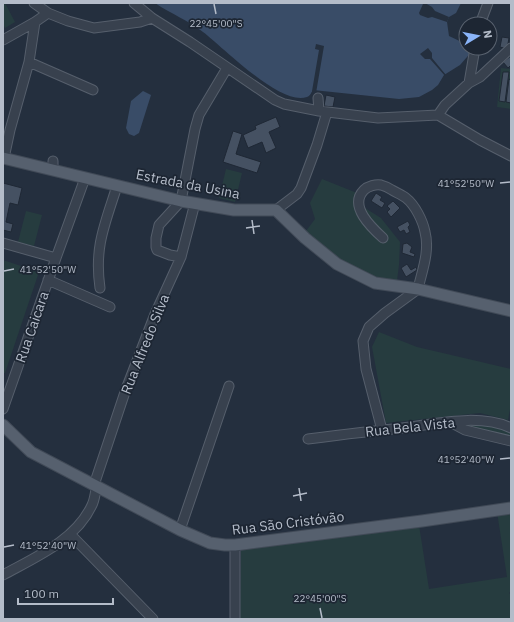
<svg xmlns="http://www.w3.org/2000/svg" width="514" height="622" font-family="'IBM Plex Sans',sans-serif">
<rect width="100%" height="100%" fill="#242f3e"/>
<!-- green -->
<path fill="#263c3f" d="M 3,3 L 5,3 L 15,22 L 5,28 L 3,24 Z
M 501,68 L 511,69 L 511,109 L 497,107 Z
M 226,169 L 242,173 L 235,202 L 219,198 Z
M 322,179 L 357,193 L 365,208 L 381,218 L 400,242 L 399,265 L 397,281 L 376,278 L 338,260 L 306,231 L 315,219 L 310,203 Z
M 26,211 L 42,215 L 34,246 L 18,242 Z
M 3,260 L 39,272 L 5,373 L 3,373 Z
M 379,332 L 417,347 L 511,369 L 511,404 L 508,420 L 480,413 L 386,423 L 372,347 Z
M 458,424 L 476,424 L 507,430 L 511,431 L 511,437 L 491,431 L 464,427 Z
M 497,512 L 511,513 L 511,591 L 509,593 L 511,595 L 511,619 L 240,619 L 241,550 L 419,525 L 429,589 L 507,577 Z"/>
<!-- water -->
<path fill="#394c67" d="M 155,3 L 461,3 L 456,13 L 449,17 L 447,22 L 449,36 L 466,44 L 466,48 L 474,49 L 460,65 L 444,75 L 438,85 L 432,90 L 419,97 L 399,99 L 313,90 C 311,93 310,96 307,97 C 281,107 223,47 203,32 C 188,20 171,14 155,3 Z
M 143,91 L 151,95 L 139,133 L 134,136 L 129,134 L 126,128 L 131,101 Z"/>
<!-- pier -->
<path fill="#242f3e" d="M 425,3 L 432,7 L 435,11 L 449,17 L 447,22 L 432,17 L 428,18 L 420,15 L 419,13 L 423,4 Z
M 316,44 L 324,46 L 316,93 L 314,93 L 311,97 L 319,50 L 315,49 Z
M 428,48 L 432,53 L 432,58 L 446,75 L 445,76 L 430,59 L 425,59 L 420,54 Z"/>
<!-- building -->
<path fill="#455162" stroke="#1f2835" d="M 502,37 L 509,38 L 507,49 L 500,47 Z
M 511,56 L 511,65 L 508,68 L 503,62 Z
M 503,72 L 509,72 L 505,102 L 499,101 Z
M 509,79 L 511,80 L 511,103 L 506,102 Z
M 326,95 L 335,97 L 333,107 L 324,106 Z
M 276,117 L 280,127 L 269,132 L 276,148 L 266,153 L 262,142 L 248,148 L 243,135 L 256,129 L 255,126 Z
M 233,131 L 242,134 L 236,154 L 261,162 L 257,173 L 223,162 Z
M 3,183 L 22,188 L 18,205 L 10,203 L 6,222 L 13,224 L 11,232 L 3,230 Z
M 376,193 L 382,197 L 380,200 L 385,203 L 382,208 L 371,201 Z
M 393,201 L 400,208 L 391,217 L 387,212 L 390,209 L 387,206 Z
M 408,221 L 410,225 L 408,227 L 410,232 L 406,234 L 404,230 L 400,232 L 397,227 Z
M 407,243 L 412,247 L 410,252 L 415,254 L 414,257 L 402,253 L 403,244 Z
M 407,264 L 411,270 L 416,267 L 417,270 L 406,277 L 401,268 Z"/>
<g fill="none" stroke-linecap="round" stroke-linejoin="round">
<!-- minor casing -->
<g stroke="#565f6c" stroke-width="11">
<path id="minor" d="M 34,3 L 48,13 L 68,21 L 94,28 L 140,22 L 152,18
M 134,3 L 152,18 L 190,42 L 275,100 L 284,104 L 319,111 L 378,118 L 438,115 L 480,140 L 511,156
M 480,24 L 488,3
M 3,40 L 35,22
M 29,62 L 93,90
M 469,83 L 475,48
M 318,98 L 319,111
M 438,115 L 445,105 L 469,83 L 480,77 L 511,48
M 4,158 L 10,130 L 29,62 L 35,22 L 48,13
M 53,161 L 53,170
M 276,210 L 297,194 L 301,188 L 317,145 L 327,112
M 3,243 L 56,258
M 181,257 L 170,255 L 157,250 L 156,247 L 156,238 L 159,225 L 181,201 L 195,129 L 199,115 L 227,68
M 48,280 L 110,307
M 100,288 C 94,247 105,224 117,186
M 3,409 L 56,258 L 85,178
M 450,422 L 465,430 L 511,441
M 382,430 L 366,369 L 363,341 L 369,327 L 385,313 L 418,289 C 422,271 430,251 425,232 C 423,221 415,205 406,198 C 402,195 397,193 392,190 C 389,188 385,186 381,185 C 376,184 368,186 364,190 C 348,206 372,228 383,238
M 308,439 C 339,435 371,431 402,428 C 436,424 479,413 511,428
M 94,485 L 126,389 L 155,314 L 181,257 L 195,203
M 180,530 L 229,386
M 70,534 L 153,619
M 235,545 L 235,619
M 3,575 C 36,557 76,540 92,505 C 95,499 95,492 97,486"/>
</g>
<!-- major casing -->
<g stroke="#414a57" stroke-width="13">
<path id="major" d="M 3,158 L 181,201 L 234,210 L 276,210 L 305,238 L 337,264 L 375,283 L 418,289 L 511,311
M 3,425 L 31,452 L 180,530 L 210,543 L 225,545 L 235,545 L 422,521 L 511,508"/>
</g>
<!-- minor -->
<use href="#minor" stroke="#38414e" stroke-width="9"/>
<!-- major -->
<use href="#major" stroke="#56606e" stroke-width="11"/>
</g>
<!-- ticks -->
<path fill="none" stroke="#b4bcc9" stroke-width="1.5" d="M 214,4 L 216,14M 500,183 L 510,182M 252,220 L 254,234M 246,228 L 260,226M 4,271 L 14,269M 500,459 L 510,458M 299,488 L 301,501M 293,496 L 307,493M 4,547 L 14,545M 320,608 L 322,618"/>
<g text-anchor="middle" stroke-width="3.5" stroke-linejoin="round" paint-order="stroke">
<!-- street labels -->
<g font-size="14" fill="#b4bcc9" stroke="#1d2633">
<text transform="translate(188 184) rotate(11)" y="5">Estrada da Usina</text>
<text transform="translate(32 327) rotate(-71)" y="5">Rua Caicara</text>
<text transform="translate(145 344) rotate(-68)" y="5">Rua Alfredo Silva</text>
<text transform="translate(410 427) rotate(-6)" y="5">Rua Bela Vista</text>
<text transform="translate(288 523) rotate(-7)" y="5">Rua São Cristóvão</text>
</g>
</g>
<g font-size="10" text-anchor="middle" fill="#b4bcc9" stroke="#1d2633" stroke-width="3.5" stroke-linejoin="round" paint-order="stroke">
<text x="216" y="27">22°45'00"S</text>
<text x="466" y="187">41°52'50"W</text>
<text x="48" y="273">41°52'50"W</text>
<text x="466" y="463">41°52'40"W</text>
<text x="48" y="549">41°52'40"W</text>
<text x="320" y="602">22°45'00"S</text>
</g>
<!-- border -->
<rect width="514" height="622" fill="none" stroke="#b4bcc9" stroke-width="8"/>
<!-- north arrow -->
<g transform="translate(478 36) rotate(80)"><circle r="19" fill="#1d2633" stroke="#59626f"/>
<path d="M0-3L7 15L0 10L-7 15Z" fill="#8ab4f8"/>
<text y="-6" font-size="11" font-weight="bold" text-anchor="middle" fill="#b4bcc9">N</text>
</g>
<!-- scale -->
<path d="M18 598v6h95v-6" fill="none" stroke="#b4bcc9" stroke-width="2"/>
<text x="24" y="598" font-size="12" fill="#b4bcc9" stroke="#1d2633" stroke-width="3" paint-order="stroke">100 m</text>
</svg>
